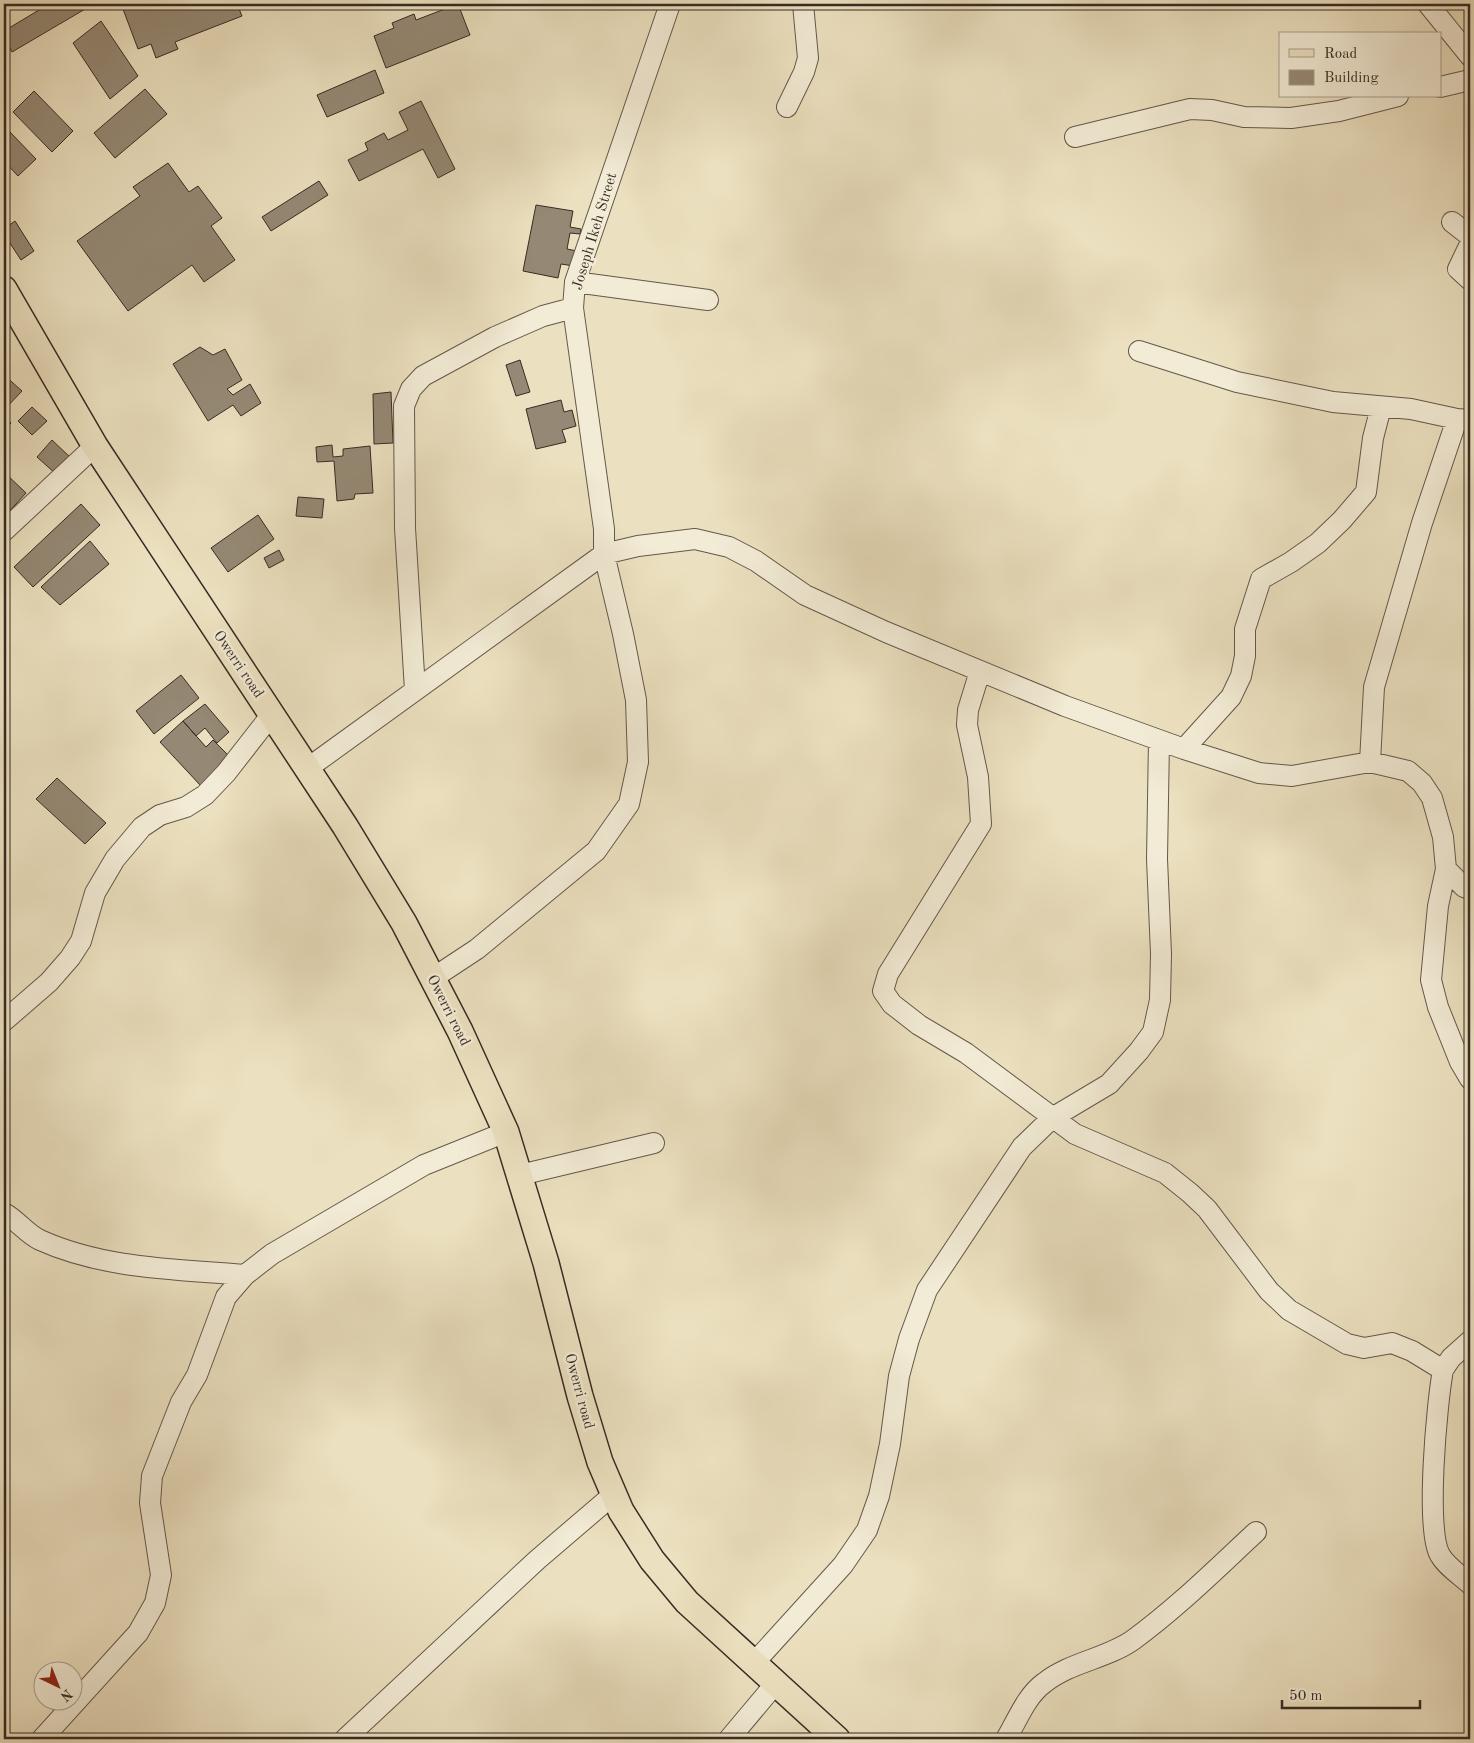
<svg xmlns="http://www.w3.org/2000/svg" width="1474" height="1743" font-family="'Old Standard TT',serif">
<rect width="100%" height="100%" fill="#ebe0bf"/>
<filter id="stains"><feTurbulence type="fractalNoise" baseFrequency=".004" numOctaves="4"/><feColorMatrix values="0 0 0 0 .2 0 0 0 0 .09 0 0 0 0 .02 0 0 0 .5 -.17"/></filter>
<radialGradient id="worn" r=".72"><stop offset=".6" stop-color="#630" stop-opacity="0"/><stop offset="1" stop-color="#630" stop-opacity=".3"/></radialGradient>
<!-- building -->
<path fill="#958975" stroke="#372b24" d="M 49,4 L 92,5 L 12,52 L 4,37 L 4,31 Z
M 127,4 L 237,4 L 242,16 L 175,42 L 178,49 L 156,58 L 151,44 L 138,49 L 123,9 Z
M 458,4 L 470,35 L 386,68 L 374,36 L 394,28 L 392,23 L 414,14 L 416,20 Z
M 101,21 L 138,76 L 110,99 L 73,43 Z
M 375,70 L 384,93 L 327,117 L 317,95 Z
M 145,89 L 167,114 L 115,158 L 94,133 Z
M 34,91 L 73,131 L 52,152 L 13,112 Z
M 421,101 L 455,169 L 438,178 L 423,149 L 359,181 L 348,160 L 368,150 L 365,143 L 384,133 L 388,140 L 408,130 L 399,112 Z
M 10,132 L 36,159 L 18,176 L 4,161 L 4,137 Z
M 168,163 L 189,192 L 198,186 L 222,218 L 211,226 L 235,260 L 204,282 L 192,265 L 128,311 L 77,241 L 140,196 L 133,187 Z
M 319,181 L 328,195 L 271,231 L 262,217 Z
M 536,205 L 573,211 L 570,227 L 581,229 L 580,234 L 570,233 L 567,249 L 577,251 L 574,266 L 561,264 L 558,278 L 523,271 Z
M 15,221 L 34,251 L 21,260 L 4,234 L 4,229 Z
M 200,347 L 213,355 L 225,349 L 242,380 L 227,389 L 233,395 L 250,384 L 261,403 L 241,416 L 233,405 L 208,421 L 173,364 Z
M 520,360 L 530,392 L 516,396 L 506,365 Z
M 4,375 L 22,391 L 4,410 Z
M 391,392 L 393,443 L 374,444 L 373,394 Z
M 561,400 L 564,412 L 572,410 L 576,426 L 562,430 L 566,442 L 536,449 L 526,409 Z
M 32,407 L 47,421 L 32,435 L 18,421 Z
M 4,416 L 11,423 L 4,431 Z
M 52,440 L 72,459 L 57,475 L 37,457 Z
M 332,445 L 333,457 L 343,456 L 343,449 L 370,446 L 373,493 L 355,494 L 354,499 L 337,501 L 334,461 L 317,462 L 316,447 Z
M 4,472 L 26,493 L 4,517 Z
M 298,497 L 324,499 L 322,518 L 296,516 Z
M 81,504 L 100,525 L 33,587 L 14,567 Z
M 258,515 L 274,539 L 228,572 L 211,548 Z
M 90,541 L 109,564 L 60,605 L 41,587 Z
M 279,550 L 284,560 L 269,568 L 264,558 Z
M 181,675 L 199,698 L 154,734 L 136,711 Z
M 205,704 L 229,732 L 217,743 L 205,728 L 196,736 L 183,721 Z
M 183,721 L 206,747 L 213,740 L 231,758 L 201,786 L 160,742 Z
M 57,778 L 106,823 L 85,844 L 36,799 Z"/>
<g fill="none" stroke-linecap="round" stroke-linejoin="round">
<!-- minor casing -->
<g stroke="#64584b" stroke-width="22">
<path id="minor" d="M 1428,4 L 1470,56
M 1440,87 L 1470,80
M 787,107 L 804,72 L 808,58 L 803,4
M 1075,137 L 1190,109 L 1212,110 L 1244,117 L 1291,118 L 1339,111 L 1398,96
M 1452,222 L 1470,236
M 1470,244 L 1458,269 L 1470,280
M 575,282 L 708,300
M 1139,351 L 1237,382 L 1333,402 L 1411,409 L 1457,419 L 1470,420
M 4,531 L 95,446
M 980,671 L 968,710 L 967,725 L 978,777 L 981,824 L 888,974 L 883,991 L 892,1004 L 919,1025 L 966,1053 L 1075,1134 L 1165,1173 L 1190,1193 L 1207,1209 L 1269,1291 L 1289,1310 L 1347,1344 L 1364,1348 L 1392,1343 L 1412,1351 L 1443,1370
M 415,690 L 405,528 L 404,406 L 411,389 L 423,376 L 495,337 L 543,316 L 573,308
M 1184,749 L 1231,697 L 1241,676 L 1245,656 L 1245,629 L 1261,579 L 1291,562 L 1318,543 L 1342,520 L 1366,492 L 1373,438 L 1381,407
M 1370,762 L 1374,687 L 1422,523 L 1457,419
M 308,768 L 604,554 L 638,546 L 695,539 L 729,547 L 756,561 L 805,595 L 886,632 L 1065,706 L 1184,749 L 1259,773 L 1292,776 L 1370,762 L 1408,771 L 1422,783 L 1432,798 L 1443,837 L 1446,869 L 1438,906 L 1431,980 L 1438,1007 L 1460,1062 L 1470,1079
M 1446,869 L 1464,887 L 1470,889
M 433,978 L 477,949 L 596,851 L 629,804 L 638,762 L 636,700 L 623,634 L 604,554 L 604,529 L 573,308 L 575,282 L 670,4
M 4,1021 L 49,982 L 70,958 L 81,941 L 95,893 L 115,859 L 142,827 L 160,815 L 186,807 L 205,795 L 226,773 L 272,714
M 520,1175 L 654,1143
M 4,1213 C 17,1220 27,1234 40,1240 C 104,1269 176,1269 245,1275
M 1470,1341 L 1451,1358 L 1443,1370 C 1437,1402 1425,1530 1440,1555 C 1446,1566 1460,1575 1470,1584
M 754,1663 L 843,1565 L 867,1530 L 879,1496 L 890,1444 L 899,1376 L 909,1339 L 927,1290 L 1022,1147 L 1052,1118 L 1109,1084 L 1139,1051 L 1153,1032 L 1160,1000 L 1161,954 L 1157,859 L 1159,740
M 42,1739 L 138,1633 L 155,1603 L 161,1575 L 150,1503 L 152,1476 L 181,1402 L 197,1375 L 226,1297 L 245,1275 L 272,1254 L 424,1165 L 506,1132
M 345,1739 L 537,1560 L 614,1494
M 729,1739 L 776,1683
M 1006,1739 C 1017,1721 1026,1696 1044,1683 C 1070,1662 1106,1659 1133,1640 C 1177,1608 1216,1569 1256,1532"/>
</g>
<!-- major casing -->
<g stroke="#372b24" stroke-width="28">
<path id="major" d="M 4,289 L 95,446 L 345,826 L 404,923 L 460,1031 L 506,1132 L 546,1263 L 580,1396 L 600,1462 L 621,1511 L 652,1560 L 687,1602 L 837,1739"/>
</g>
<!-- minor -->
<use href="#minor" stroke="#f2ebd5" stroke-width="20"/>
<!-- major -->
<use href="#major" stroke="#ebe0bf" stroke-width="25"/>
</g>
<g text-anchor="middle" stroke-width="5" stroke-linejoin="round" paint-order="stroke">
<!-- street labels -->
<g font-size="15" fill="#372b24" stroke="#f2ebd5">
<text transform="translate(594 231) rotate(-73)" y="5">Joseph Ikeh Street</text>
<text transform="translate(239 664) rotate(56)" y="5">Owerri road</text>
<text transform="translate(449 1010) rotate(63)" y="5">Owerri road</text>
<text transform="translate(580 1391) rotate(75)" y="5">Owerri road</text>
</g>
</g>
<!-- margin -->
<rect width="1474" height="1743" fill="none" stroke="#ebe0bf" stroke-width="20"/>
<rect x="5" y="5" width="1464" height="1733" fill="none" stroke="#372b24" stroke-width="2.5"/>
<rect x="10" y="10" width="1454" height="1723" fill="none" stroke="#372b24"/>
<!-- legend -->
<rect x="1279" y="32" width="162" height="65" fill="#f2ebd5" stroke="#a79e8e"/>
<rect x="1289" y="49" width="25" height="8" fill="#ebe0bf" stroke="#a79e8e"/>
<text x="1324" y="58" font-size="15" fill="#372b24">Road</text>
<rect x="1289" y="70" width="25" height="15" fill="#958975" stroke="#a79e8e"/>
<text x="1324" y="82" font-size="15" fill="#372b24">Building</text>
<!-- north arrow -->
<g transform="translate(58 1686) rotate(137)"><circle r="24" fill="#f2ebd5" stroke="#a79e8e"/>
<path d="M0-4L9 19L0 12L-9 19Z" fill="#8f2418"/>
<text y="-8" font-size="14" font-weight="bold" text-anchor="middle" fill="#372b24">N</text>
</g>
<!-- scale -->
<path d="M1282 1700v8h138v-8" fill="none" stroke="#372b24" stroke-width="2.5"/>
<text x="1289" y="1700" font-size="15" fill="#372b24" stroke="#f2ebd5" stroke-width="4" paint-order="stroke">50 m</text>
<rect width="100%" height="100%" filter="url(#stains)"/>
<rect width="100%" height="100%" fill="url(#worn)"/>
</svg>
